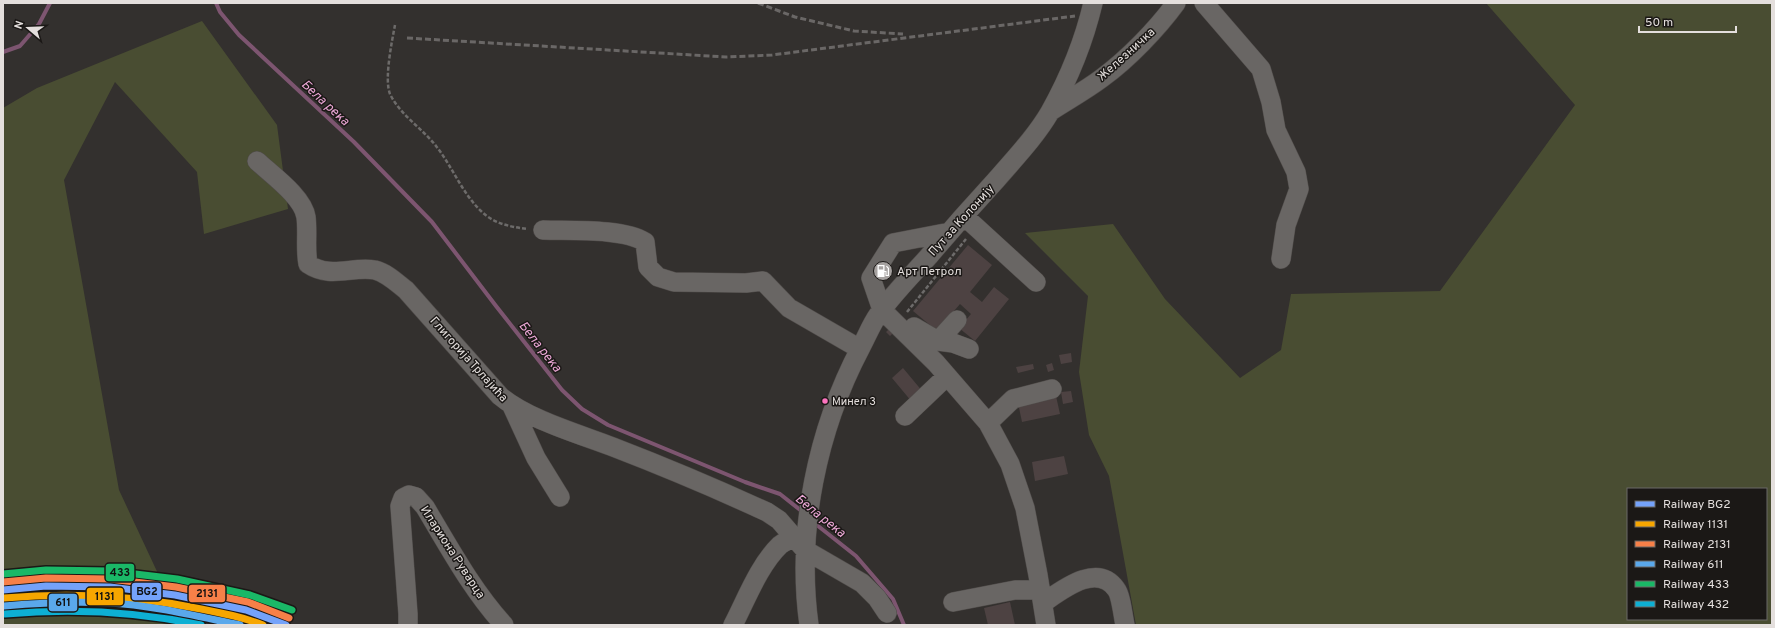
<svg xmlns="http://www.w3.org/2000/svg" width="1775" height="628" font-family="Overpass,sans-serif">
<rect width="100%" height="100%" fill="#33302e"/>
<!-- green -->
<path fill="#494d32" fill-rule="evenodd" d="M 1486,3 L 1772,3 L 1772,625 L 1136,625 L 1109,476 L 1089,435 L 1079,372 L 1088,296 L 1025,233 L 1113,224 L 1165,299 L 1240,378 L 1281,350 L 1291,294 L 1440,291 L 1575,105 ZM 1628,489 L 1766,489 L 1766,619 L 1628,619 Z
M 202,21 L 277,125 L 288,209 L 204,234 L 197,172 L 115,82 L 64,180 L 119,490 L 182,625 L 3,625 L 3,108 L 37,88 Z"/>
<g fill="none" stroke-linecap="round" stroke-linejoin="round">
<!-- stream -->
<path stroke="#7d5570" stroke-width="4" d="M 216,3 L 220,12 L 239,35 L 354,142 L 432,222 L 496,306 L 562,390 L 582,409 L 608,425 L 745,482 L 780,494 L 804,513
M 3,52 L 20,46 L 39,24 L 50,3
M 813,522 L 856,556 L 893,599 L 904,625"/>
</g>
<!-- building -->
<path fill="#4d4242" d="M 968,245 L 992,265 L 970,292 L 982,302 L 994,287 L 1009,299 L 975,341 L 959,328 L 971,314 L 960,304 L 937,331 L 913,311 Z
M 893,325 L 897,329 L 890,336 L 886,332 Z
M 1071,353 L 1072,362 L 1061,364 L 1059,355 Z
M 1052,363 L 1054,370 L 1048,372 L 1046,365 Z
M 1033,364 L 1034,369 L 1018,373 L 1016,367 Z
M 903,368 L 923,392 L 912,402 L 892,378 Z
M 1071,391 L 1073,402 L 1063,404 L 1061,392 Z
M 1056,396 L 1060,414 L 1022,422 L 1018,403 Z
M 1064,456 L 1068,474 L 1035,481 L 1032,462 Z
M 1010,602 L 1015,625 L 988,625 L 984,608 Z"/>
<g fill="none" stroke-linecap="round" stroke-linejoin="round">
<!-- minor casing -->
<g stroke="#504c4a" stroke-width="20">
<path id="minor" d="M 1204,3 L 1261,69 L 1271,102 L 1276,130 L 1296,172 L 1299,189 L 1286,225 L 1281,259
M 1051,111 C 1068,100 1086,90 1102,78 C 1128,59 1157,29 1176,3
M 257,161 C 272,175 303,197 306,217 C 308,233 305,249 308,264 C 330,279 352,266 375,270 C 387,273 397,283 406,290 L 500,396 C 527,419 579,434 613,447 C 665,467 717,489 767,512 L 779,520 L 805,550 L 862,583 L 877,598 L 887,613
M 964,216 L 1036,282
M 543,230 C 570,231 623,228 645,242 L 648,267 L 658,277 L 674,282 L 746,283 L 763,281 L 789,308 L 860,349
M 950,232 L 893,243 L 871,278 L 882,310 L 936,363 L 988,423 L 1010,464 L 1025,508 L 1038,575 L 1046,625
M 914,327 L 938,341 L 953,343 L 969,349
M 938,341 L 957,320
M 512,406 L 536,458 L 560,497
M 905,416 L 947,376
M 988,423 L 1013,399 L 1052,389
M 953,602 L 1015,590 L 1041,590
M 1043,603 C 1062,590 1097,562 1116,589 C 1121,595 1123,616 1125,625
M 408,625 L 408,614 L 400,506 L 403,498 L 409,495 L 416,497 L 425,507 C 449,547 472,590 504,625
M 733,625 C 746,600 759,565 780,545 C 784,542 789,540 794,537
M 809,625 C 796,531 817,430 861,347 C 867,336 871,325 878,315 C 893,294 912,275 929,256 C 951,230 974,204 997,179 C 1016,157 1036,136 1050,112 C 1069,78 1084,41 1093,3"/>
</g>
<!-- path -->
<path stroke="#6d6b6a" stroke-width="2.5" stroke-dasharray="4 2" stroke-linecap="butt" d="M 395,25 C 392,41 384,79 390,94 C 400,115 422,128 436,146 C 452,166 462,193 481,211 C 494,224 511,227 528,229
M 907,312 L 966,239"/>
<!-- minor -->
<use href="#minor" stroke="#696664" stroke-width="19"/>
<!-- rail -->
<path stroke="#6a6766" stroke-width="3" stroke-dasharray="6 3" stroke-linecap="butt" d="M 758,3 L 795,17 L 854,31 L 903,34
M 407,38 L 726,57 L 772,55 L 1075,16"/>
<!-- rail-1 casing -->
<g stroke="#1b1816" stroke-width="10">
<path id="rail-1" d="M 3,590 L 46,586 L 110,587 L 175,595 L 246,610 L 286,625"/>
</g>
<!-- rail-2 casing -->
<g stroke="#1b1816" stroke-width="10">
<path id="rail-2" d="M 4,598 C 72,592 134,595 201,609 C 222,613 243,617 263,625"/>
</g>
<!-- rail-3 casing -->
<g stroke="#1b1816" stroke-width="10">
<path id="rail-3" d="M 3,582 L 46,578 L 110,579 L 176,587 L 248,602 L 289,618"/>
</g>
<!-- rail-4 casing -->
<g stroke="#1b1816" stroke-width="10">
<path id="rail-4" d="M 4,606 C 39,603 73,601 108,603 C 152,605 196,616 240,625"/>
</g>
<!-- rail-5 casing -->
<g stroke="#1b1816" stroke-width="10">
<path id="rail-5" d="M 3,574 L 46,570 L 110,571 L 177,579 L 250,595 L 292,610"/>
</g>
<!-- rail-6 casing -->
<g stroke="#1b1816" stroke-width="10">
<path id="rail-6" d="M 5,614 C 72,608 135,611 201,625"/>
</g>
<!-- rail-1 -->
<use href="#rail-1" stroke="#74a2fa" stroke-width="7"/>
<!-- rail-2 -->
<use href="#rail-2" stroke="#f7a600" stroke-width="7"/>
<!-- rail-3 -->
<use href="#rail-3" stroke="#f78048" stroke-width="7"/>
<!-- rail-4 -->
<use href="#rail-4" stroke="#5aa8eb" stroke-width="7"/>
<!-- rail-5 -->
<use href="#rail-5" stroke="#1ab867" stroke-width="7"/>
<!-- rail-6 -->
<use href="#rail-6" stroke="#0dafd3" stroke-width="7"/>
</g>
<!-- icons -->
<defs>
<g id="fuel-disc" transform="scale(1)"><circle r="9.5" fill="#a6a2a0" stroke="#1b1816"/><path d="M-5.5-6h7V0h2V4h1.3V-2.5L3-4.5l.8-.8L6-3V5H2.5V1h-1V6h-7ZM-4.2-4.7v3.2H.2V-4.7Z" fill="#fff"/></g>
</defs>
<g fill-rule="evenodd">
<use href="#fuel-disc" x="883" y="271"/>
</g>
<!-- markers -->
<circle fill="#fc73be" stroke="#1b1816" stroke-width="1.5" cx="825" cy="401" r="3.5"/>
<g text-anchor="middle" stroke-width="3" stroke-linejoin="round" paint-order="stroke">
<!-- bus labels -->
<g font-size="11" fill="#e4dfdd" stroke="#1b1816" text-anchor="start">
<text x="832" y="405">Минел 3</text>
</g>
<!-- street labels -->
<g font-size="12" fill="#e4dfdd" stroke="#1b1816">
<text transform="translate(1126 54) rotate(-42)" y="4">Железничка</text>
<text transform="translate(961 220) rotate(-48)" y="4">Пут за Колонију</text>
<text transform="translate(469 359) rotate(48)" y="4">Глигорија Трлајића</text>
<text transform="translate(453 552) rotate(57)" y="4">Илариона Руварца</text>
</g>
<!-- poi labels -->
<g font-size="12" fill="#e4dfdd" stroke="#1b1816" text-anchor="start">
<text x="897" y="275">Арт Петрол</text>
</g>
<!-- water labels -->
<g font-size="13" font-style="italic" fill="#eea9d8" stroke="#1b1816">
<text transform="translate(326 102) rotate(43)" y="5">Бела река</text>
<text transform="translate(541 346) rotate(52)" y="5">Бела река</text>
<text transform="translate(821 515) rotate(39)" y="5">Бела река</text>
</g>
</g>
<g stroke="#1b1816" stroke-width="1.5">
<rect x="105" y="563" width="30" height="19" rx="4" fill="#1ab867"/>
<rect x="131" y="582" width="31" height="19" rx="4" fill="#74a2fa"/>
<rect x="188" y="584" width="38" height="19" rx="4" fill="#f78048"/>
<rect x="86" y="587" width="38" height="19" rx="4" fill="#f7a600"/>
<rect x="48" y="593" width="30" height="19" rx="4" fill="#5aa8eb"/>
</g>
<g font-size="11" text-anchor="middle" font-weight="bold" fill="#111">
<text x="120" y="576">433</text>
<text x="147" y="595">BG2</text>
<text x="207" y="597">2131</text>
<text x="105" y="600">1131</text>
<text x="63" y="606">611</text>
</g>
<!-- border -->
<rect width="1775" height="628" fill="none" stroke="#e4dfdd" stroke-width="8"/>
<!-- legend -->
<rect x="1627" y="488" width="140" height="132" fill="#1b1816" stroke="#6b6866"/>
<rect x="1635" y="501" width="20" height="6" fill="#74a2fa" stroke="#6b6866"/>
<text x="1663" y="508" font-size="12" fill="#e4dfdd">Railway BG2</text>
<rect x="1635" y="521" width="20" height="6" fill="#f7a600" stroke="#6b6866"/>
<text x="1663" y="528" font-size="12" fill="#e4dfdd">Railway 1131</text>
<rect x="1635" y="541" width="20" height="6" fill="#f78048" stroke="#6b6866"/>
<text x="1663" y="548" font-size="12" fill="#e4dfdd">Railway 2131</text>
<rect x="1635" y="561" width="20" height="6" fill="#5aa8eb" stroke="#6b6866"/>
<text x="1663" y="568" font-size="12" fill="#e4dfdd">Railway 611</text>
<rect x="1635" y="581" width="20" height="6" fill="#1ab867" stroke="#6b6866"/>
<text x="1663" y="588" font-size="12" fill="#e4dfdd">Railway 433</text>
<rect x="1635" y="601" width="20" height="6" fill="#0dafd3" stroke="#6b6866"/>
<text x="1663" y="608" font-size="12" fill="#e4dfdd">Railway 432</text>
<!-- north arrow -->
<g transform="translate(28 28) rotate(289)" stroke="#1b1816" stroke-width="3" paint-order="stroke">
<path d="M0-3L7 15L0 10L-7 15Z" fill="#e4dfdd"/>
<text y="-6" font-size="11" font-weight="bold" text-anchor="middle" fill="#e4dfdd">N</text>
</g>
<!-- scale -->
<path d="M1639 26v6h97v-6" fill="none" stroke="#e4dfdd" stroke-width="2"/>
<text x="1645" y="26" font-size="12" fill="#e4dfdd" stroke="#1b1816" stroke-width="3" paint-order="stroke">50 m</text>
</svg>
